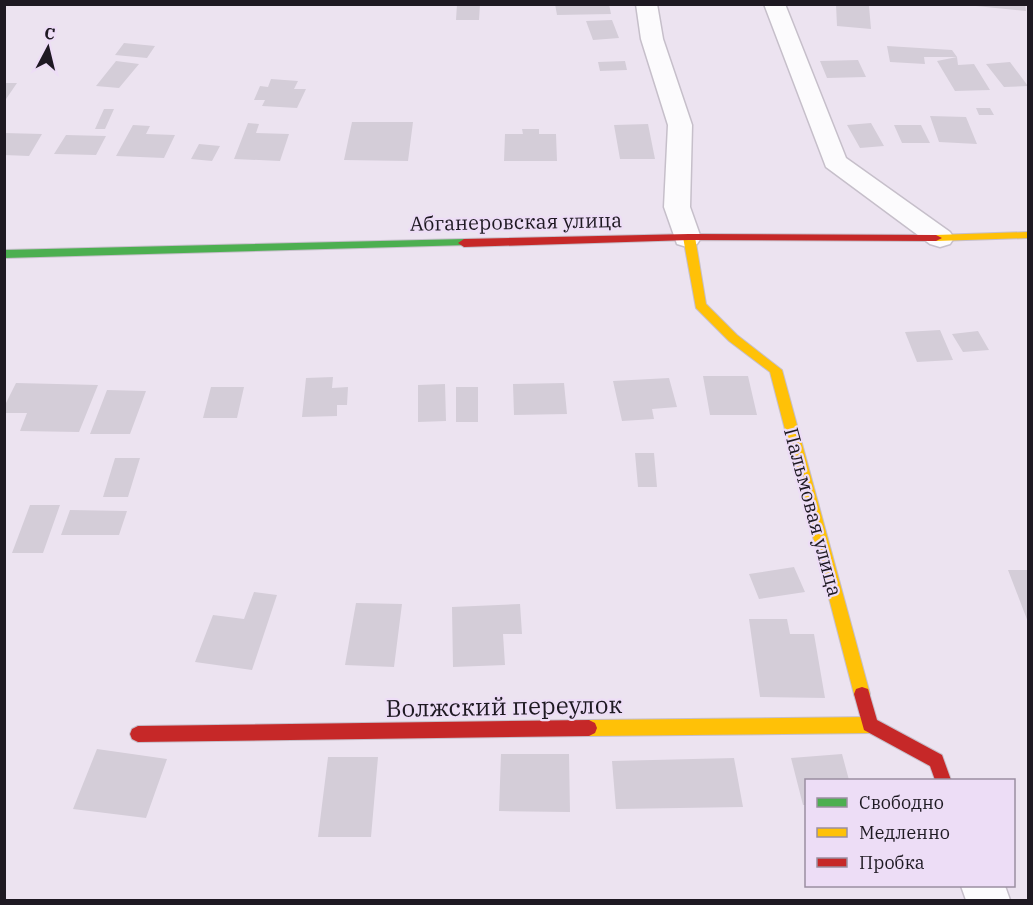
<svg xmlns="http://www.w3.org/2000/svg" width="1033" height="905" font-family="'IBM Plex Serif',serif">
<rect width="100%" height="100%" fill="#ece3f0"/>
<!-- building -->
<path fill="#d4cdd8" d="M 457,4 L 480,4 L 479,20 L 456,20 Z
M 555,4 L 609,4 L 611,14 L 557,15 Z
M 836,4 L 869,6 L 871,29 L 837,26 Z
M 976,4 L 1025,4 L 1026,11 L 976,6 Z
M 612,20 L 619,38 L 593,40 L 586,21 Z
M 124,43 L 155,46 L 147,58 L 115,55 Z
M 887,46 L 952,50 L 957,57 L 924,57 L 925,64 L 890,62 Z
M 957,57 L 958,65 L 974,64 L 990,90 L 955,91 L 937,61 Z
M 858,60 L 866,77 L 827,78 L 820,61 Z
M 116,61 L 139,64 L 119,88 L 96,86 Z
M 625,61 L 627,70 L 600,71 L 598,62 Z
M 1010,62 L 1028,86 L 1004,87 L 986,64 Z
M 271,79 L 298,81 L 294,89 L 306,89 L 297,108 L 262,106 L 265,100 L 254,100 L 260,86 L 268,87 Z
M 4,83 L 17,83 L 4,102 Z
M 976,108 L 990,108 L 994,115 L 979,115 Z
M 104,109 L 114,109 L 105,129 L 95,129 Z
M 930,116 L 966,117 L 977,144 L 939,142 Z
M 352,122 L 413,122 L 408,161 L 344,160 Z
M 248,123 L 259,124 L 256,133 L 289,134 L 280,161 L 234,159 Z
M 871,123 L 884,146 L 860,148 L 847,125 Z
M 648,124 L 655,159 L 620,159 L 614,125 Z
M 133,125 L 150,126 L 146,134 L 175,135 L 164,158 L 116,156 Z
M 894,125 L 921,125 L 930,143 L 902,143 Z
M 522,129 L 539,129 L 539,134 L 556,134 L 557,161 L 504,161 L 505,134 L 523,134 Z
M 4,133 L 42,134 L 29,156 L 4,155 Z
M 66,135 L 106,136 L 96,155 L 54,154 Z
M 199,144 L 220,146 L 212,161 L 191,159 Z
M 940,330 L 953,360 L 917,362 L 905,332 Z
M 978,331 L 989,350 L 963,352 L 952,334 Z
M 703,376 L 748,376 L 757,415 L 710,415 Z
M 333,377 L 332,388 L 348,387 L 347,405 L 337,405 L 337,416 L 302,417 L 306,378 Z
M 669,378 L 677,407 L 652,409 L 654,419 L 622,421 L 613,381 Z
M 16,383 L 98,385 L 79,432 L 20,431 L 27,413 L 4,413 L 4,407 Z
M 564,383 L 567,414 L 514,415 L 513,384 Z
M 445,384 L 446,421 L 418,422 L 418,385 Z
M 211,387 L 244,387 L 237,418 L 203,418 Z
M 456,387 L 478,387 L 478,422 L 456,422 Z
M 107,390 L 146,391 L 130,434 L 90,434 Z
M 635,453 L 654,453 L 657,487 L 638,487 Z
M 115,458 L 140,458 L 128,497 L 103,497 Z
M 30,505 L 60,505 L 43,553 L 12,553 Z
M 70,510 L 127,511 L 119,535 L 61,535 Z
M 794,567 L 805,592 L 759,599 L 749,574 Z
M 1008,570 L 1028,570 L 1028,622 Z
M 254,592 L 277,595 L 252,670 L 195,662 L 213,615 L 244,619 Z
M 356,603 L 402,604 L 394,667 L 345,665 Z
M 520,604 L 522,634 L 503,634 L 505,665 L 453,667 L 452,607 Z
M 749,619 L 787,619 L 790,634 L 814,634 L 825,698 L 760,697 Z
M 97,749 L 167,759 L 146,818 L 73,809 Z
M 501,754 L 569,754 L 570,812 L 499,811 Z
M 842,754 L 849,780 L 806,780 L 806,805 L 803,805 L 791,758 Z
M 328,757 L 378,757 L 371,837 L 318,837 Z
M 734,758 L 743,807 L 616,809 L 612,761 Z"/>
<g fill="none" stroke-linecap="round" stroke-linejoin="round">
<!-- street casing -->
<g stroke="#c6bfca" stroke-width="3">
<path id="street" d="M 636,4 L 657,4 L 663,39 L 692,125 L 690,207 L 701,238 L 697,244 L 687,247 L 677,244 L 664,207 L 668,125 L 641,39 Z
M 764,4 L 785,4 L 846,158 L 950,232 L 954,238 L 950,244 L 940,247 L 930,244 L 826,167 Z
M 961,886 L 1005,886 L 1010,900 L 966,900 Z"/>
</g>
<!-- fast casing -->
<g stroke="#c6bfca" stroke-width="2">
<path id="fast" d="M 464,239 L 468,241 L 468,245 L 4,258 L 4,250 Z"/>
</g>
<!-- slow casing -->
<g stroke="#c6bfca" stroke-width="2">
<path id="slow" d="M 1028,232 L 1028,238 L 936,241 L 930,238 L 936,235 Z
M 689,234 L 695,237 L 706,304 L 737,335 L 782,370 L 870,694 L 868,699 L 862,701 L 856,699 L 854,694 L 770,372 L 729,341 L 696,308 L 683,237 Z
M 870,717 L 876,720 L 878,725 L 876,730 L 870,733 L 589,736 L 583,733 L 581,728 L 583,723 L 589,720 Z"/>
</g>
<!-- jam casing -->
<g stroke="#c6bfca" stroke-width="2">
<path id="jam" d="M 689,234 L 936,235 L 942,238 L 936,241 L 689,240 L 464,247 L 458,243 L 464,239 Z
M 862,687 L 868,689 L 877,720 L 942,755 L 951,780 L 935,780 L 930,766 L 864,730 L 854,694 L 856,689 Z
M 589,720 L 595,723 L 597,728 L 595,733 L 589,736 L 138,742 L 132,739 L 130,734 L 132,729 L 138,726 Z"/>
</g>
<!-- street -->
<use href="#street" fill="#fcfbfd" fill-rule="evenodd"/>
<!-- fast -->
<use href="#fast" fill="#4caf50" fill-rule="evenodd"/>
<!-- slow -->
<use href="#slow" fill="#ffc107" fill-rule="evenodd"/>
<!-- jam -->
<use href="#jam" fill="#c62828" fill-rule="evenodd"/>
</g>
<g text-anchor="middle" stroke-width="4.5" stroke-linejoin="round" paint-order="stroke">
<!-- street labels -->
<g font-size="20" fill="#1e1922" stroke="#edddf6">
<text transform="translate(516 222) rotate(-1)" y="7">Абганеровская улица</text>
<text transform="translate(813 512) rotate(75)" y="7">Пальмовая улица</text>
</g>
<!-- near-street labels -->
<g font-size="24" fill="#1e1922" stroke="#edddf6">
<text transform="translate(504 707) rotate(-1)" y="8">Волжский переулок</text>
</g>
</g>
<!-- border -->
<rect width="1033" height="905" fill="none" stroke="#1e1922" stroke-width="12"/>
<!-- legend -->
<rect x="805" y="779" width="210" height="108" fill="#edddf6" stroke="#9a8fa1" stroke-width="1.5"/>
<rect x="817" y="798" width="30" height="9" fill="#4caf50" stroke="#9a8fa1" stroke-width="1.5"/>
<text x="859" y="809" font-size="18" fill="#1e1922">Свободно</text>
<rect x="817" y="828" width="30" height="9" fill="#ffc107" stroke="#9a8fa1" stroke-width="1.5"/>
<text x="859" y="839" font-size="18" fill="#1e1922">Медленно</text>
<rect x="817" y="858" width="30" height="9" fill="#c62828" stroke="#9a8fa1" stroke-width="1.5"/>
<text x="859" y="869" font-size="18" fill="#1e1922">Пробка</text>
<!-- north arrow -->
<g transform="translate(48 48) rotate(7)" stroke="#edddf6" stroke-width="4.5" paint-order="stroke">
<path d="M0-4.5L10 22L0 15L-10 22Z" fill="#1e1922"/>
<text y="-9" font-size="16" font-weight="bold" text-anchor="middle" fill="#1e1922">С</text>
</g>
</svg>
